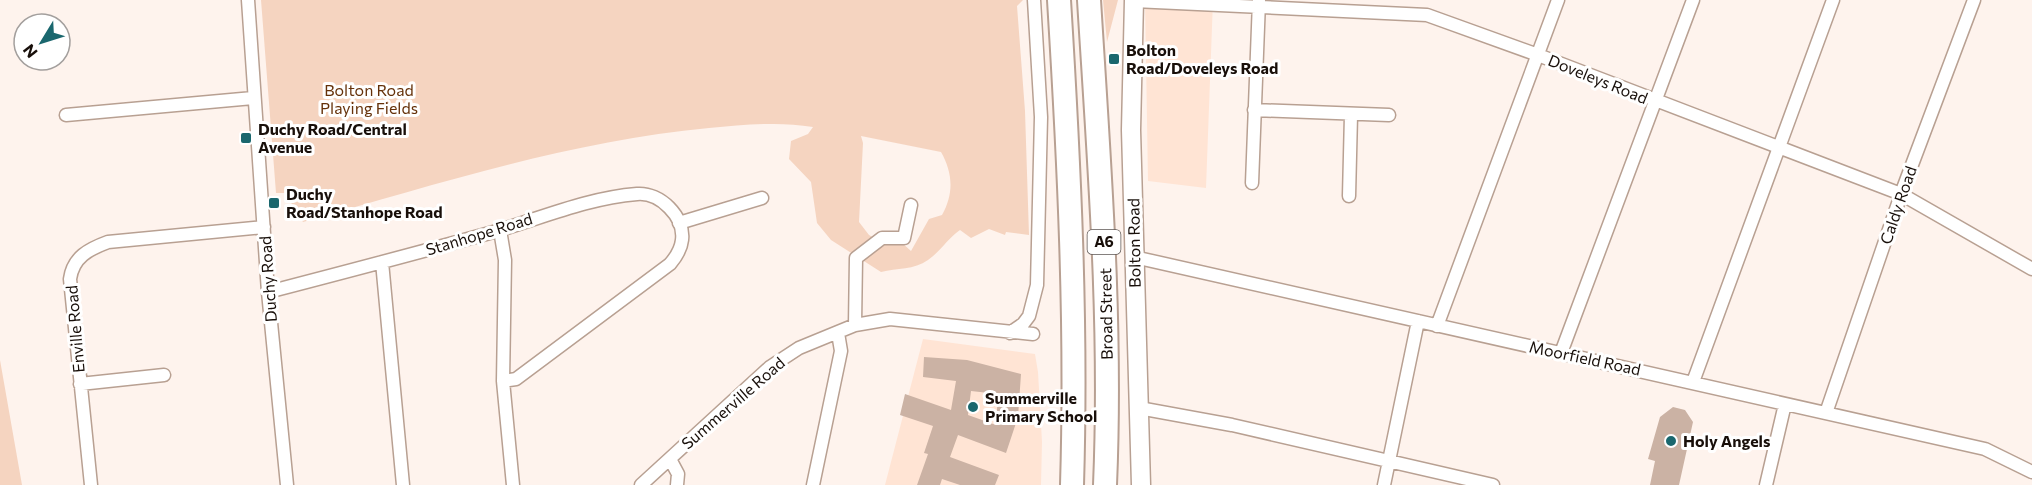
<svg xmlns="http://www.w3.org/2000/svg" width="2032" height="485" font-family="Commissioner,sans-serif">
<rect width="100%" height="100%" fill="#fef3ed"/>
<!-- built -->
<path fill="#ffe4d4" d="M 1145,0 L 1213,0 L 1206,188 L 1148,181 Z
M 923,339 L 1035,354 L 1038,372 L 1042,442 L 1041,485 L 885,485 Z"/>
<!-- green -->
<path fill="#f5d4c0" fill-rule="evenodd" d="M 261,0 L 1023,0 L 1017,6 L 1025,111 L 1029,235 L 1006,232 L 1005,235 L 989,229 L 971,238 L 960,230 C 947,239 941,251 928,260 C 914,270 897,268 881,272 L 831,240 L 817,223 L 811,182 L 789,159 L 791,141 L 808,134 L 813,127 C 778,121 744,125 709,128 C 571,141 436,184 303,222 L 290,201 L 290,193 L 276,193 ZM 861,136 L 941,152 C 953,173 954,194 942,215 L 929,219 L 911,251 L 901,242 L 887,245 L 869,235 L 859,222 L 863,143 Z
M 1103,0 L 1118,0 L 1107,42 Z
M 0,360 L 22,485 L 0,485 Z"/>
<!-- building -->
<path fill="#cbb2a4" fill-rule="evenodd" d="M 924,357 L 967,360 L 1021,374 L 1018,417 L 1006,453 L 958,435 L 950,457 L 999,475 L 995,485 L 960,485 L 942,479 L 940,485 L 917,485 L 928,454 L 924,453 L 933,426 L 900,415 L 905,394 L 951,410 L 956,381 L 923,377 ZM 971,391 L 998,394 L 996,425 L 968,415 Z
M 1673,407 L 1685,410 L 1693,422 L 1679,485 L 1650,485 L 1655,461 L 1648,459 L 1660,417 Z"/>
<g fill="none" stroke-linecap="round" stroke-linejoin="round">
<!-- street casing -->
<g stroke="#b8a092" stroke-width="15">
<path id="street" d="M 248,0 L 268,292 L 287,485
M 1134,1 L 1427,15 L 1538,55 L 1901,194 L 2032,269
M 1254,110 L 1389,115
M 66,115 L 253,98
M 1252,183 L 1259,1
M 1349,196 L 1351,115
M 679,223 L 762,198
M 500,230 L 505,260 L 503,381 L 513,485
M 1134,257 L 1985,449 L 2032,472
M 382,262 L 403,485
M 268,292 C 345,272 421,252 497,231 C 544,217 588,198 637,194 C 660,192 685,217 682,240 C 681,250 676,257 670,264 L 516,379 L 503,381
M 855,325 L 856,258 L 882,238 L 904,238 L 911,205
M 1437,326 L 1558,0
M 1010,333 L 1023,324 L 1029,316 L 1037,285 L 1041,117 L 1034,0
M 1561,353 L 1693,0
M 1693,382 L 1833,0
M 80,384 L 164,375
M 1139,408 L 1232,425 L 1493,485
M 1826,413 L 1904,186 L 1974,0
M 670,459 L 678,474 L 677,485
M 91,485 L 70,279 C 73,257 89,249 108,242 L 264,227
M 641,485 L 770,367 L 799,348 L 855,325 L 890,319 L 1033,334
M 813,485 L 841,351 L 838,333
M 1384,485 L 1418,321
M 1766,485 L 1785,404"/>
</g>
<!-- secondary casing -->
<g stroke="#b8a092" stroke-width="21">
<path id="secondary" d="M 1134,0 L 1131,130 L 1141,485"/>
</g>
<!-- highway casing -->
<g stroke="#b8a092" stroke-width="26">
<path id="highway" d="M 1059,0 C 1069,161 1077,324 1072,485
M 1089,0 C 1099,162 1112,323 1105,485"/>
</g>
<!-- street -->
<use href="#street" stroke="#fff" stroke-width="12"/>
<!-- secondary -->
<use href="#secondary" stroke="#fff" stroke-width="18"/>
<!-- highway -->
<use href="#highway" stroke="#fff" stroke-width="22"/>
</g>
<!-- markers -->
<g fill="#1a676e" stroke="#fff" stroke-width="2">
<rect x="1108" y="53" width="12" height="12" rx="3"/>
<rect x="240" y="132" width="12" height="12" rx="3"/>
<rect x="268" y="197" width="12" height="12" rx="3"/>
<circle cx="973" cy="407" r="6"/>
<circle cx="1671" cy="441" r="6"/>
</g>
<g text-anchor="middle" stroke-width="6" stroke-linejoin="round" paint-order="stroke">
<!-- shield labels -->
<rect fill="#fff" stroke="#5d5754" stroke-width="1.5" x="1087.5" y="230" width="33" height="24" rx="4.5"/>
<g font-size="15" font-weight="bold" fill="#180f0a">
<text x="1104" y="247">A6</text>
</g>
<!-- poi labels -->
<g font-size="16" font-weight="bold" fill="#180f0a" stroke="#fff" text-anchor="start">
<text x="1126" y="56">Bolton<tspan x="1126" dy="18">Road/Doveleys Road</tspan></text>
<text x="258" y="135">Duchy Road/Central<tspan x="258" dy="18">Avenue</tspan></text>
<text x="286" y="200">Duchy<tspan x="286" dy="18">Road/Stanhope Road</tspan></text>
<text x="985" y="404">Summerville<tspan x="985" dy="18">Primary School</tspan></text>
<text x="1683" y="447">Holy Angels</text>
</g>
<!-- street labels -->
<g font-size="16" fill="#180f0a" stroke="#fff">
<text transform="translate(1598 79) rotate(22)" y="6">Doveleys Road</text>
<text transform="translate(1898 205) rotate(-71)" y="6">Caldy Road</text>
<text transform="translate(479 234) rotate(-17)" y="6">Stanhope Road</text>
<text transform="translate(1134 243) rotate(-91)" y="6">Bolton Road</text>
<text transform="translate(268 279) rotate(-94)" y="6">Duchy Road</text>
<text transform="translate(1106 314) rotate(-91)" y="6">Broad Street</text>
<text transform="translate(75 329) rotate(-95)" y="6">Enville Road</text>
<text transform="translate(1585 358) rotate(12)" y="6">Moorfield Road</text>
<text transform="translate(733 403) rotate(-41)" y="6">Summerville Road</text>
</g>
<!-- park labels -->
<g font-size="16" fill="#653109" stroke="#fff">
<text x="369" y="96">Bolton Road<tspan x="369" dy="18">Playing Fields</tspan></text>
</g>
</g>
<!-- north arrow -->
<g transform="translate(42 42) rotate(232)"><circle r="28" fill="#ffffff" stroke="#a39f9d" stroke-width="1.5"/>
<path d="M0-4.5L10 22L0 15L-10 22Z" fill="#1a676e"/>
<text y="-9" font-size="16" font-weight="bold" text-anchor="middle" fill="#180f0a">N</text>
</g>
</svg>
